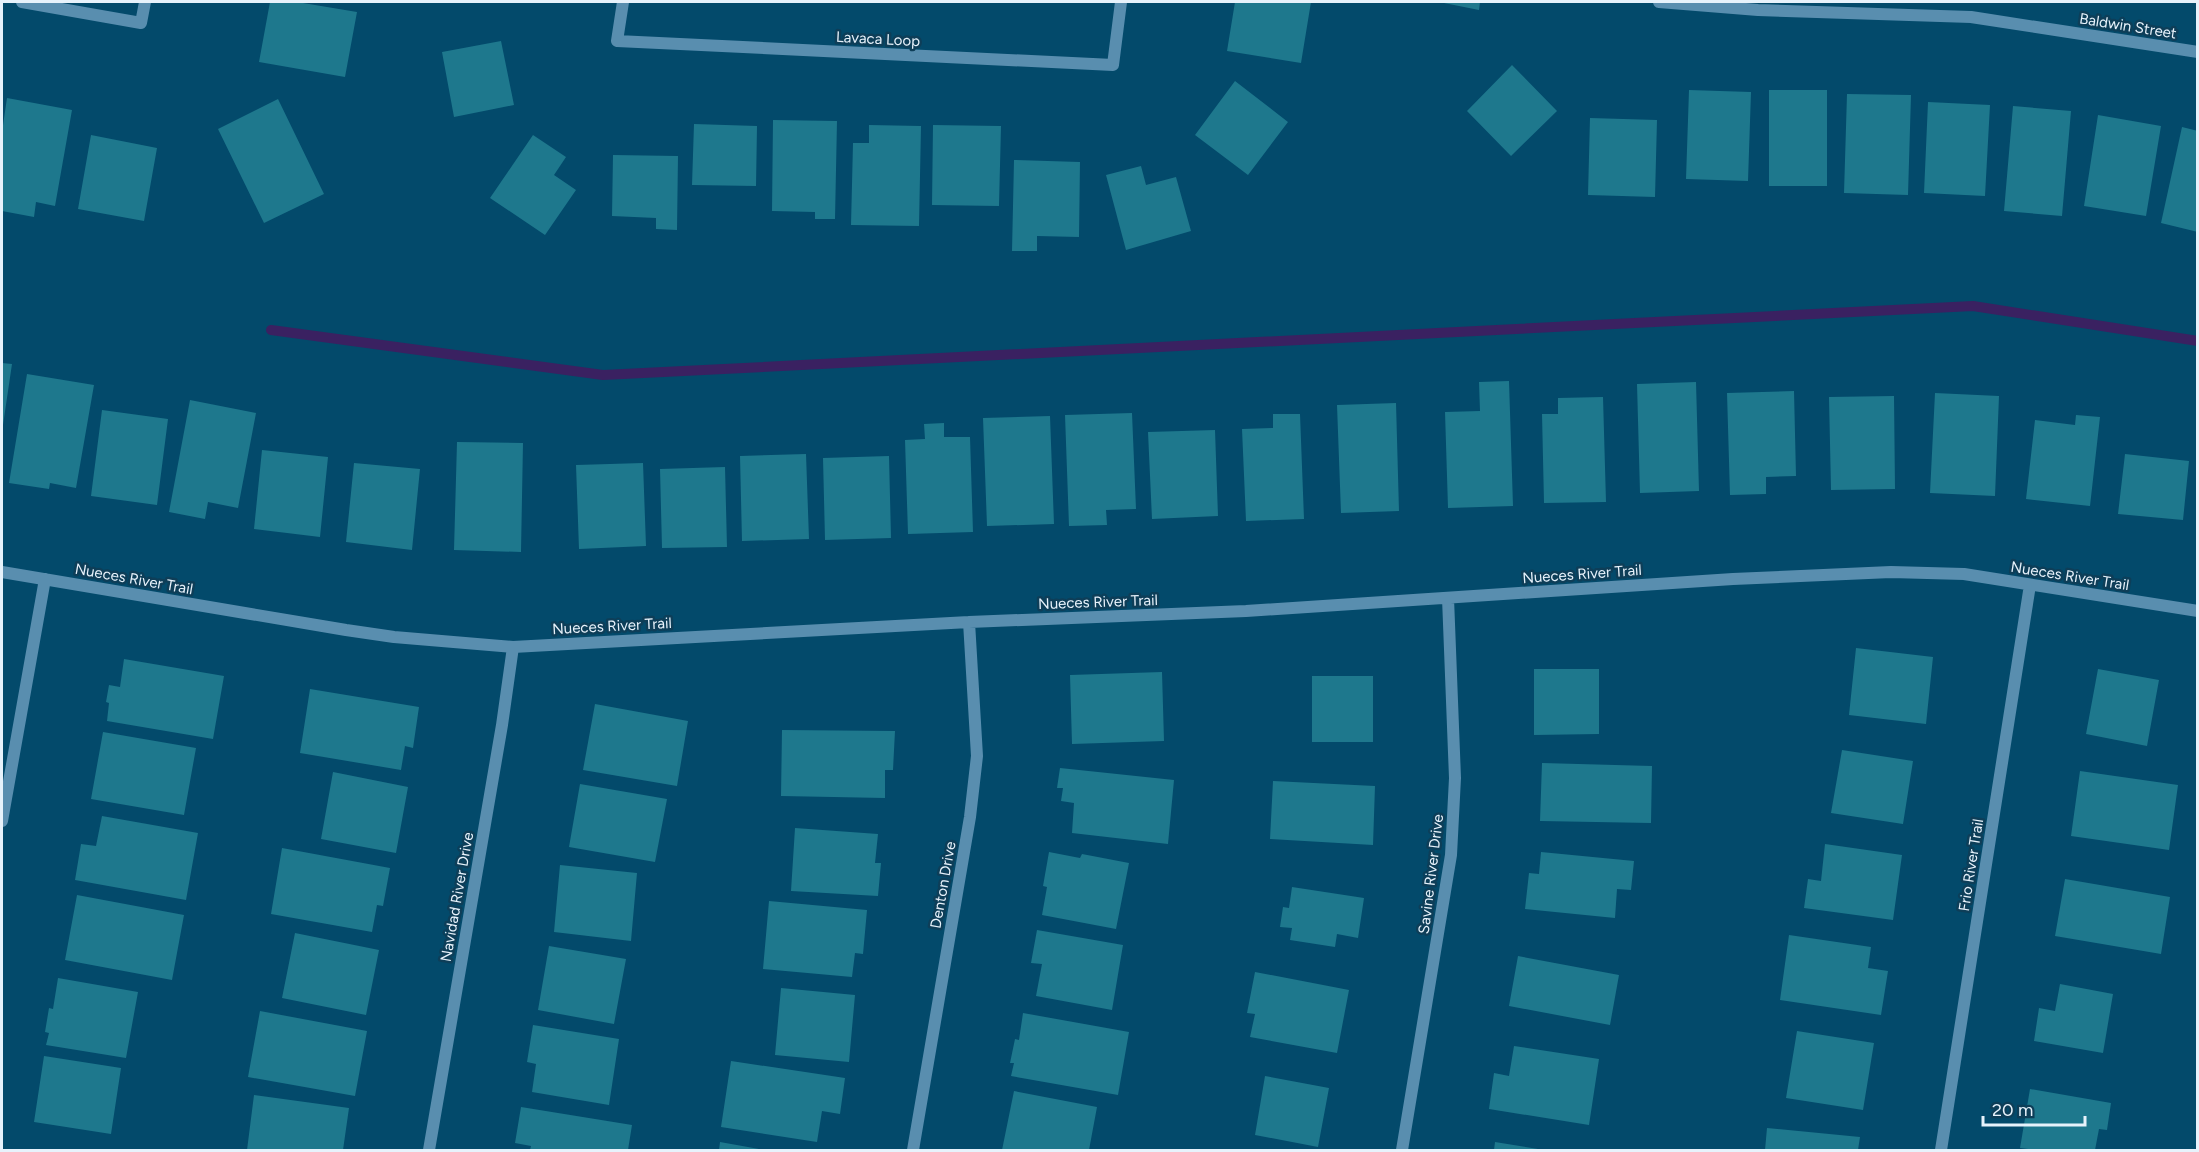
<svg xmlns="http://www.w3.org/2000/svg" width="2199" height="1152" font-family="Figtree,sans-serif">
<rect width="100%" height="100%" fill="#034a6b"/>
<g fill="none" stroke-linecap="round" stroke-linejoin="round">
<!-- stream -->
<path stroke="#3a2161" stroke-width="10" d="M 271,330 L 603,375 L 1973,306 L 2198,341"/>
</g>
<!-- building -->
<path fill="#1e788d" d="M 270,2 L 297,2 L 357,12 L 345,77 L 259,62 Z
M 1235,2 L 1311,2 L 1301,63 L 1227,51 Z
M 1439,2 L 1480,2 L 1479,10 Z
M 501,41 L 514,105 L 454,117 L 442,52 Z
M 1512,65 L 1557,111 L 1511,156 L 1467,111 Z
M 1235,81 L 1288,122 L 1248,175 L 1195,135 Z
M 1689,90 L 1751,92 L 1748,181 L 1686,179 Z
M 1769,90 L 1827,90 L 1827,186 L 1769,186 Z
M 1847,94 L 1911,95 L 1908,195 L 1844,193 Z
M 7,98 L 72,110 L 55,206 L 36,202 L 34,217 L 2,211 L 2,132 Z
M 278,99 L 324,194 L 264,223 L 218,129 Z
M 1928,102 L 1990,105 L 1985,196 L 1924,193 Z
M 2013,106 L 2071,111 L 2062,216 L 2004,211 Z
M 2098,115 L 2161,126 L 2146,216 L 2084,206 Z
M 1590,118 L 1657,120 L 1655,197 L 1588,195 Z
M 773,120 L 837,121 L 835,219 L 815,219 L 815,212 L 772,211 Z
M 694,124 L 757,126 L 756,186 L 692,185 Z
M 869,125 L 921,126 L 919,226 L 851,225 L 853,143 L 869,143 Z
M 933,125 L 1001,126 L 999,206 L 932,205 Z
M 2182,127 L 2198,131 L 2198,232 L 2161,223 Z
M 91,135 L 157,148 L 144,221 L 78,209 Z
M 533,135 L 566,157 L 554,175 L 576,190 L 545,235 L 490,198 Z
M 613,155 L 678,156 L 677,230 L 656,229 L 656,218 L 612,216 Z
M 1014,160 L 1080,162 L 1079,237 L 1037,236 L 1037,251 L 1012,251 Z
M 1141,166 L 1146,185 L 1176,177 L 1191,231 L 1126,250 L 1106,175 Z
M 2,363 L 12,364 L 3,425 L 2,425 Z
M 27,374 L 94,385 L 76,488 L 50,483 L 49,489 L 9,483 Z
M 1509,381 L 1513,506 L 1448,508 L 1445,412 L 1480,411 L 1479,382 Z
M 1696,382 L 1699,491 L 1640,493 L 1637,384 Z
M 1794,391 L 1796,476 L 1766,477 L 1766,494 L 1730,495 L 1727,393 Z
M 1935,393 L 1999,396 L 1995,496 L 1930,493 Z
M 1894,396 L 1895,489 L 1831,490 L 1829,397 Z
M 1603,397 L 1606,502 L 1544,503 L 1542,414 L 1558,414 L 1558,398 Z
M 190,400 L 256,413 L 238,508 L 208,502 L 205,519 L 169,512 Z
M 1396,403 L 1399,511 L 1341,513 L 1337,405 Z
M 102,410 L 168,419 L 157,505 L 91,496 Z
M 1132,413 L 1136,509 L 1106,510 L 1107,525 L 1069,526 L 1065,415 Z
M 1273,414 L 1300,414 L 1304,519 L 1246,521 L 1242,429 L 1273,428 Z
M 2076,415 L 2100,417 L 2090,506 L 2026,499 L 2035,420 L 2075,425 Z
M 1050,416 L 1054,524 L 987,526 L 983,418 Z
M 944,423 L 944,437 L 970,437 L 973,532 L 908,534 L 905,440 L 925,439 L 924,424 Z
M 1215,430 L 1218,516 L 1152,519 L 1148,432 Z
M 457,442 L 523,443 L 521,552 L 454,550 Z
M 262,450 L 328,457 L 320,537 L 254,529 Z
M 806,454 L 809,539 L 742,541 L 740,456 Z
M 2125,454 L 2189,461 L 2183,520 L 2118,514 Z
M 889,456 L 891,538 L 825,540 L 823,458 Z
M 354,463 L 420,469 L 412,550 L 346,542 Z
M 643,463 L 646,546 L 579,549 L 576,465 Z
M 725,467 L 727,547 L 662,548 L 660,469 Z
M 1856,648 L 1933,657 L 1926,724 L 1849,715 Z
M 124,659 L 224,676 L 213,739 L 107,721 L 109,703 L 106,702 L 109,685 L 120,687 Z
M 1534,669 L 1599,669 L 1599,734 L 1534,735 Z
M 2098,669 L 2159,680 L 2147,746 L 2086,734 Z
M 1162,672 L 1164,741 L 1072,744 L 1070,675 Z
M 1312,676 L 1373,676 L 1373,742 L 1312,742 Z
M 310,689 L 419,707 L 413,748 L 405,746 L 401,770 L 300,753 Z
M 595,704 L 688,721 L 677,786 L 583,770 Z
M 782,730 L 895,731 L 893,770 L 885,770 L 885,798 L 781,796 Z
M 103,732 L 196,748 L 184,815 L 91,799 Z
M 1842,750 L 1913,761 L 1903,824 L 1831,813 Z
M 1542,763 L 1652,766 L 1651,823 L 1540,821 Z
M 1060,768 L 1174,780 L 1168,844 L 1072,833 L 1074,803 L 1061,801 L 1063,788 L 1057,788 Z
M 2080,771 L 2178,785 L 2169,850 L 2071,836 Z
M 333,772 L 408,787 L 396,853 L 321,839 Z
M 1273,781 L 1375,786 L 1373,845 L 1270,839 Z
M 580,784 L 667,799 L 655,862 L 569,847 Z
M 102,816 L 198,833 L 186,900 L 75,880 L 81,844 L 96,846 Z
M 795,828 L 878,834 L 875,863 L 881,863 L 878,896 L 791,891 Z
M 1825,844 L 1902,855 L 1893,920 L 1804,908 L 1808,879 L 1821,881 Z
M 282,848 L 390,868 L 383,906 L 377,905 L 372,932 L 271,914 Z
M 1049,852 L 1080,858 L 1082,854 L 1129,863 L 1116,929 L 1042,915 L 1047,887 L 1043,886 Z
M 1541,852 L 1634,861 L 1631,890 L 1617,889 L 1615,918 L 1525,909 L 1529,873 L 1539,874 Z
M 560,865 L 637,873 L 631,941 L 554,932 Z
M 2065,879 L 2170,897 L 2161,954 L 2055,936 Z
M 1292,887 L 1364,898 L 1358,938 L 1337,934 L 1335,947 L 1290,940 L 1292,928 L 1280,927 L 1283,907 L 1289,908 Z
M 77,895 L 184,915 L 172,980 L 65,960 Z
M 769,901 L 867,910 L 863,954 L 855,953 L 852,977 L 763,969 Z
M 1037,930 L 1123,945 L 1112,1010 L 1036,996 L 1042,964 L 1031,963 Z
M 295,933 L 379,950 L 366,1015 L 282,998 Z
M 1789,935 L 1871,947 L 1868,968 L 1888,971 L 1881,1015 L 1780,1000 Z
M 549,946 L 626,959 L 614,1024 L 538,1010 Z
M 1518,956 L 1619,975 L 1610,1025 L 1509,1006 Z
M 1255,972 L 1349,990 L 1337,1053 L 1250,1037 L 1255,1014 L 1247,1013 Z
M 58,978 L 138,992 L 126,1058 L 46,1045 L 49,1033 L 45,1032 L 49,1008 L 53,1009 Z
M 2060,984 L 2113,994 L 2103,1053 L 2034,1041 L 2039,1008 L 2055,1011 Z
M 781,988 L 855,995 L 849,1062 L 775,1055 Z
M 260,1011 L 367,1031 L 355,1096 L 248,1077 Z
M 1023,1013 L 1129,1032 L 1118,1095 L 1011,1076 L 1014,1063 L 1010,1063 L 1015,1039 L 1019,1040 Z
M 533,1025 L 619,1039 L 609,1105 L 532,1092 L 536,1064 L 527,1062 Z
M 1797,1031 L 1874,1043 L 1863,1110 L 1786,1098 Z
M 1514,1046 L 1599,1059 L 1589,1125 L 1489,1109 L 1494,1073 L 1509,1076 Z
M 44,1056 L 121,1068 L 111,1134 L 34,1122 Z
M 731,1061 L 845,1078 L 840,1114 L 822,1111 L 817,1142 L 721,1127 Z
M 1265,1076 L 1329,1088 L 1318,1147 L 1255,1135 Z
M 2030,1089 L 2111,1103 L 2107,1130 L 2099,1129 L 2095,1150 L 2036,1150 L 2020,1148 Z
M 1014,1091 L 1097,1107 L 1089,1150 L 1002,1150 Z
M 254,1095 L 349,1108 L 343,1150 L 247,1150 Z
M 521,1107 L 632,1125 L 628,1150 L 530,1150 L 531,1146 L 515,1143 Z
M 1767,1128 L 1860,1137 L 1858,1150 L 1765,1150 Z
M 720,1142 L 759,1149 L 759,1150 L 719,1150 Z
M 1495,1142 L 1538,1149 L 1538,1150 L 1494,1150 Z"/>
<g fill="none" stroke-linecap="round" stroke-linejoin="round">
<!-- minor -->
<path stroke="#598eaf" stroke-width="12" d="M 22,2 L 141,23 L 145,2
M 623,2 L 617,41 L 1113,65 L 1121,2
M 1659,2 L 1758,10 L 1971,17 L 2198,52
M 2,572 L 346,630 L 394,637 L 513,647 L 969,622 L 1246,611 L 1733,579 L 1891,572 L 1964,574 L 2198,611
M 2,821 L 45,579
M 429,1150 L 502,725 L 513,647
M 913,1150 L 970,817 L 977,756 L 969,622
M 1402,1150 L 1451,855 L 1455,778 L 1448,598
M 1941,1150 L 2030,585"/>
</g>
<g text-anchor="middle" stroke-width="5" stroke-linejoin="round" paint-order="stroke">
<!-- street labels -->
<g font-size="15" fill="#e7f2fb" stroke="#0e3e58">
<text transform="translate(2128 26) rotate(9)" y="5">Baldwin Street</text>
<text transform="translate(878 39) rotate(3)" y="5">Lavaca Loop</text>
<text transform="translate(1582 574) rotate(-4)" y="5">Nueces River Trail</text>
<text transform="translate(2070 576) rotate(9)" y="5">Nueces River Trail</text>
<text transform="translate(134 579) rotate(10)" y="5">Nueces River Trail</text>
<text transform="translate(1098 602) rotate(-2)" y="5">Nueces River Trail</text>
<text transform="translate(612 626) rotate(-3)" y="5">Nueces River Trail</text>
<text transform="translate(1971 865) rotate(-81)" y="5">Frio River Trail</text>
<text transform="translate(1431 874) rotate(-83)" y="5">Savine River Drive</text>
<text transform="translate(943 885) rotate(-80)" y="5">Denton Drive</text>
<text transform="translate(457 897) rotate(-80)" y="5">Navidad River Drive</text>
</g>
</g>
<!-- border -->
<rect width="2199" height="1152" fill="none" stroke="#e7f2fb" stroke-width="6"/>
<!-- scale -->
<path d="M1983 1116v9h102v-9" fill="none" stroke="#e7f2fb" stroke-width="3"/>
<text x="1992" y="1116" font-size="18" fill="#e7f2fb" stroke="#0e3e58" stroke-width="4.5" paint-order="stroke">20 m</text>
</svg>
